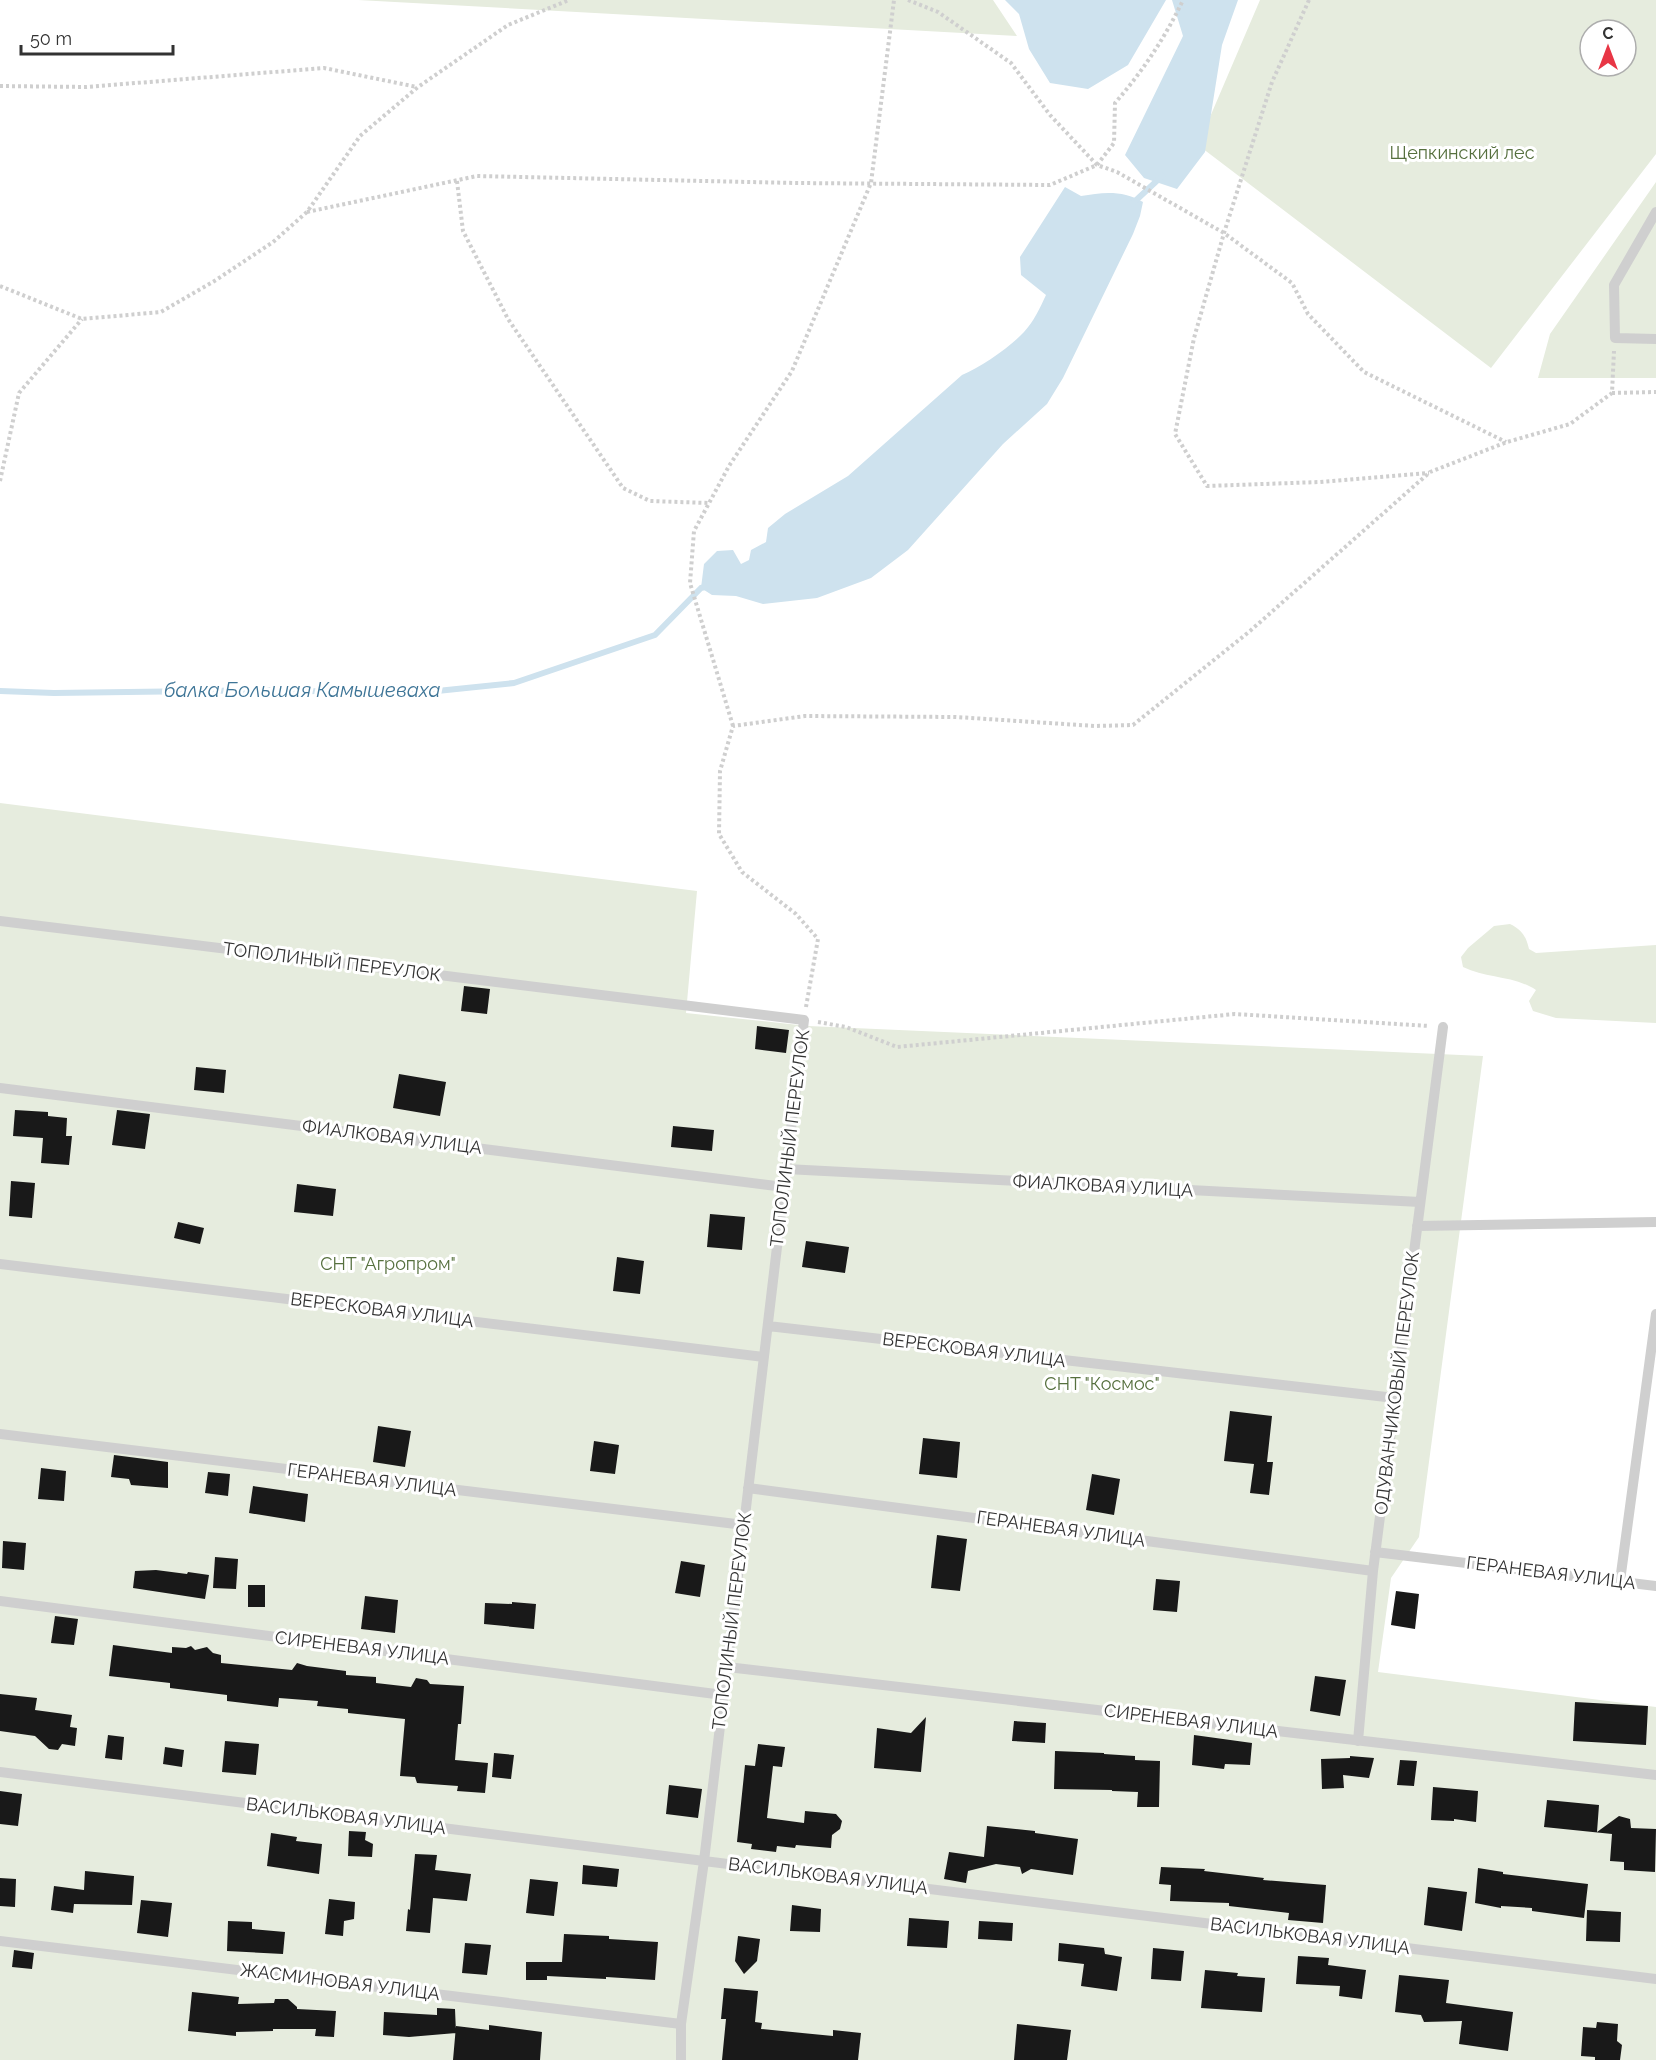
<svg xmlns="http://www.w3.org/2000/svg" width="1656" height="2060" font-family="Raleway,sans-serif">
<rect width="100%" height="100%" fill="#fff"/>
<!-- green -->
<path fill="#e6ecde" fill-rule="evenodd" d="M 358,0 L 993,0 L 1017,36 Z
M 1260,0 L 1656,0 L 1656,154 L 1491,368 L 1198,145 ZM 1590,30 L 1626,30 L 1626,66 L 1590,66 Z
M 1656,182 L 1656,378 L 1538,378 L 1550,334 Z
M 0,803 L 697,891 L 686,1013 L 808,1026 L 1483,1056 L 1419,1537 L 1391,1578 L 1378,1672 L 1656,1707 L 1656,2060 L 0,2060 Z
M 1510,924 C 1522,930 1526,936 1529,949 L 1536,953 L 1656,945 L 1656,1023 L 1556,1018 L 1533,1011 L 1529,1001 L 1536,990 C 1513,975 1487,979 1463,967 L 1461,957 L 1468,948 L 1494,926 Z"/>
<!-- water -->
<path fill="#cee2ee" d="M 1005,0 L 1166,0 L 1128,65 L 1088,89 L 1050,83 L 1029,49 L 1019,14 Z
M 1172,0 L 1238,0 L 1222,45 L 1205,152 L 1177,189 L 1144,178 L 1125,155 L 1183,36 Z
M 1065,187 L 1081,196 C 1103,192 1123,190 1143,202 L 1140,216 L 1133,234 L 1063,378 L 1047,404 L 1003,444 L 908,550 L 871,578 L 817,598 L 763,604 L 736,596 L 712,595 L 701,588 L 704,564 L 717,551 L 733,550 L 741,564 L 749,560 L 751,550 L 766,542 L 768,528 L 785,514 L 848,476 L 962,375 C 981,367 1010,347 1024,332 C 1034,321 1040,308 1046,295 L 1021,275 L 1020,257 Z"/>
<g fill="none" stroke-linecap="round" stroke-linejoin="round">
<!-- stream -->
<path stroke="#cee2ee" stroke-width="6" d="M 1132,204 L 1162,176
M 0,691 L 54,693 L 277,690 L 408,694 L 514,683 L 655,635 L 701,588 L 709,586"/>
</g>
<!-- building -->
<path fill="#191919" d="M 464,986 L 490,989 L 487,1014 L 461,1011 Z
M 757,1026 L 789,1030 L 786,1053 L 755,1049 Z
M 196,1067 L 226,1070 L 224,1093 L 194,1090 Z
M 399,1074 L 446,1082 L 440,1116 L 393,1108 Z
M 15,1110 L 48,1112 L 48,1116 L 67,1118 L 66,1136 L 72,1136 L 69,1165 L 41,1163 L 43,1138 L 13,1136 Z
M 117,1110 L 150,1114 L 145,1149 L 112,1145 Z
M 673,1126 L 714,1130 L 712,1151 L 671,1147 Z
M 11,1181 L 35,1183 L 32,1218 L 9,1216 Z
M 297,1184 L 336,1189 L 333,1216 L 294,1212 Z
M 710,1214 L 745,1217 L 742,1250 L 707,1247 Z
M 178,1222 L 204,1228 L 200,1244 L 174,1238 Z
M 806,1241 L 849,1247 L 845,1273 L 802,1267 Z
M 617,1257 L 644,1261 L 640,1294 L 613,1291 Z
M 1230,1411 L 1272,1416 L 1267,1462 L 1273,1462 L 1269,1495 L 1250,1493 L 1254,1464 L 1224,1461 Z
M 378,1426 L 411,1431 L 405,1467 L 373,1462 Z
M 923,1438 L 960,1442 L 957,1478 L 919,1474 Z
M 594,1441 L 619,1445 L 615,1474 L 590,1471 Z
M 114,1455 L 168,1462 L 168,1488 L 131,1485 L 129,1479 L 111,1477 Z
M 41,1468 L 66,1471 L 64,1501 L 38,1499 Z
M 208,1472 L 230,1474 L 228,1496 L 205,1493 Z
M 1092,1474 L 1120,1479 L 1114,1515 L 1086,1510 Z
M 253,1486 L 308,1494 L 305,1522 L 249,1513 Z
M 937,1535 L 967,1539 L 960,1591 L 931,1588 Z
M 3,1541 L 26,1543 L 24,1570 L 2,1568 Z
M 215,1557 L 238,1559 L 236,1589 L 213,1588 Z
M 681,1561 L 705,1565 L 700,1597 L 675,1593 Z
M 156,1570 L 187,1574 L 188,1572 L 209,1575 L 205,1599 L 133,1588 L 135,1571 Z
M 1156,1579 L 1180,1581 L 1177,1612 L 1153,1610 Z
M 248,1585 L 265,1585 L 265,1607 L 248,1607 Z
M 1396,1591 L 1419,1594 L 1415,1629 L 1391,1625 Z
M 365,1596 L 398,1600 L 395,1633 L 361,1629 Z
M 512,1602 L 536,1604 L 534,1629 L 484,1624 L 485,1603 L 512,1604 Z
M 55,1616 L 78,1619 L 74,1645 L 51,1643 Z
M 113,1645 L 172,1653 L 172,1647 L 186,1648 L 191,1646 L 195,1650 L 207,1647 L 213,1653 L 221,1655 L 221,1663 L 292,1670 L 297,1663 L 307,1666 L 346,1671 L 346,1675 L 376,1677 L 376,1683 L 411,1687 L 416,1678 L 427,1680 L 430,1684 L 464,1686 L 461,1724 L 458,1724 L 455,1760 L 488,1763 L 485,1793 L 457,1791 L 458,1786 L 417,1783 L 415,1777 L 400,1776 L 405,1719 L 348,1713 L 348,1709 L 317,1706 L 318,1701 L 279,1698 L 278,1707 L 227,1701 L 227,1695 L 170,1688 L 170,1683 L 109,1676 Z
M 1315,1676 L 1346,1680 L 1340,1716 L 1310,1711 Z
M 0,1694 L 37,1698 L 35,1710 L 72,1715 L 70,1727 L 77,1728 L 75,1746 L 62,1744 L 58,1750 L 49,1749 L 35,1736 L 0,1731 Z
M 1575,1702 L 1648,1706 L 1646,1745 L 1573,1741 Z
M 926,1717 L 921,1772 L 874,1768 L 877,1728 L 911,1733 Z
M 1014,1721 L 1046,1723 L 1045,1743 L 1012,1741 Z
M 108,1735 L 124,1737 L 122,1760 L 105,1758 Z
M 1194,1735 L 1252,1743 L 1250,1765 L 1225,1764 L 1224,1769 L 1192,1765 Z
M 225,1741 L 259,1744 L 256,1775 L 222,1772 Z
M 758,1744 L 785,1747 L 782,1767 L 773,1766 L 767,1818 L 804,1823 L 805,1811 L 836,1814 L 842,1821 L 840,1829 L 832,1835 L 831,1848 L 796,1845 L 795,1848 L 777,1846 L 776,1852 L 751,1849 L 752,1844 L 737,1842 L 745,1765 L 755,1766 Z
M 165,1747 L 184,1750 L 182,1767 L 163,1764 Z
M 1055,1751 L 1104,1753 L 1104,1754 L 1135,1756 L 1135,1760 L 1160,1761 L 1159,1807 L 1137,1807 L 1138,1792 L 1112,1791 L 1112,1790 L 1054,1789 Z
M 494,1753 L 514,1755 L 511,1779 L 492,1777 Z
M 1350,1756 L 1374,1758 L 1369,1778 L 1343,1775 L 1344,1788 L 1322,1789 L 1321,1759 L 1350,1758 Z
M 1400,1760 L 1417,1761 L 1414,1786 L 1397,1785 Z
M 669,1785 L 702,1789 L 698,1818 L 666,1814 Z
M 1433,1787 L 1478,1791 L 1476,1822 L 1454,1819 L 1454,1821 L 1431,1820 Z
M 0,1791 L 22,1794 L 18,1826 L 0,1824 Z
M 1547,1800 L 1599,1805 L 1597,1832 L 1619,1816 L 1630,1819 L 1631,1828 L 1656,1829 L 1655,1872 L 1624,1870 L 1624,1862 L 1610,1861 L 1612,1834 L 1544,1827 Z
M 987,1826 L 1035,1831 L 1035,1833 L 1078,1839 L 1073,1875 L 1031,1869 L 1022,1874 L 1020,1867 L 996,1864 L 968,1871 L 966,1883 L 944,1879 L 949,1852 L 984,1857 Z
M 349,1831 L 366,1832 L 365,1840 L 373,1844 L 372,1857 L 348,1856 Z
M 271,1833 L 297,1837 L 296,1841 L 322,1844 L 319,1874 L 267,1866 Z
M 415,1854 L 437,1855 L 435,1870 L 471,1874 L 467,1901 L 433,1898 L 430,1933 L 406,1931 L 408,1909 L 410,1910 Z
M 583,1865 L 619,1869 L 617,1887 L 582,1884 Z
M 1161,1867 L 1205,1869 L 1204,1871 L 1264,1878 L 1263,1880 L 1326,1885 L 1323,1923 L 1288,1920 L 1289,1913 L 1229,1906 L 1229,1903 L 1170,1901 L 1171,1885 L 1159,1884 Z
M 1478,1868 L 1503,1872 L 1503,1874 L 1588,1884 L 1584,1918 L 1532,1911 L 1532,1908 L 1501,1906 L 1501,1908 L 1475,1903 Z
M 85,1871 L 134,1876 L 132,1905 L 74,1904 L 73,1913 L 51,1910 L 54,1886 L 84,1890 Z
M 0,1878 L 16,1879 L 15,1907 L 0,1906 Z
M 530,1879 L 558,1882 L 554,1916 L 526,1913 Z
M 1428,1887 L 1467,1892 L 1462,1931 L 1424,1925 Z
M 329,1899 L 355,1902 L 354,1919 L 344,1921 L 343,1936 L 325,1934 Z
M 141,1900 L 172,1903 L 168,1937 L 137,1933 Z
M 792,1905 L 821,1909 L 820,1932 L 790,1931 Z
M 1587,1910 L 1621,1912 L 1620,1942 L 1586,1941 Z
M 909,1918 L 949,1921 L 947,1948 L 907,1946 Z
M 228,1921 L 252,1922 L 252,1929 L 285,1932 L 283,1954 L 227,1951 Z
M 979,1921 L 1013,1923 L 1012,1941 L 978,1939 Z
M 564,1934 L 609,1936 L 609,1939 L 658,1942 L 655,1980 L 606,1977 L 606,1979 L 547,1976 L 547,1980 L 526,1980 L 526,1962 L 562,1962 Z
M 738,1936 L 760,1939 L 757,1961 L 744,1974 L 735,1961 Z
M 465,1943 L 491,1945 L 487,1975 L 462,1973 Z
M 1059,1943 L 1104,1948 L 1105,1954 L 1122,1957 L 1117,1991 L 1081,1986 L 1084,1964 L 1058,1961 Z
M 1153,1948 L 1184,1951 L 1181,1981 L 1151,1979 Z
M 14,1950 L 34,1953 L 32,1969 L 12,1967 Z
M 1298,1956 L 1329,1958 L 1328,1965 L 1366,1970 L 1362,1999 L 1339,1996 L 1340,1986 L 1296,1984 Z
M 1205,1970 L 1238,1973 L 1237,1976 L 1265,1978 L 1262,2012 L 1201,2008 Z
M 1399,1975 L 1449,1980 L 1446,2003 L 1513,2012 L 1508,2051 L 1459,2044 L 1462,2021 L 1424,2022 L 1421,2015 L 1395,2012 Z
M 724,1988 L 758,1991 L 755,2022 L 762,2023 L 761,2029 L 833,2036 L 833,2030 L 861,2033 L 858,2060 L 722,2060 L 726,2019 L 721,2019 Z
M 192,1992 L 239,1997 L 238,2004 L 274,2003 L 275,1999 L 288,1999 L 297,2007 L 297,2009 L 336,2011 L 334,2037 L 315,2036 L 316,2029 L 273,2029 L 273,2031 L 236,2032 L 236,2036 L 188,2031 Z
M 437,2008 L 455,2009 L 456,2033 L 409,2037 L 383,2035 L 384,2012 L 437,2015 Z
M 1597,2022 L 1618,2024 L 1617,2041 L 1622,2045 L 1620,2060 L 1595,2060 L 1595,2057 L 1581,2056 L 1583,2027 L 1596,2028 Z
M 1017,2024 L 1071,2030 L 1067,2060 L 1014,2060 Z
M 489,2025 L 542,2032 L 540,2060 L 453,2060 L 456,2026 L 489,2030 Z"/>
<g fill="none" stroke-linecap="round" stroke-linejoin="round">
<!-- path -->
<path stroke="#cfcfcf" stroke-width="4" stroke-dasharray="3 3" stroke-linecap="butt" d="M 908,0 L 938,12 L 1011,63 L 1050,115 L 1097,165 L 1117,172 L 1224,233 L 1292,283 L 1308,314 L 1364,372 L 1506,442
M 1309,0 L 1272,82 L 1224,233 L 1194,338 L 1175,434 L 1207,486 L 1320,482 L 1429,473
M 0,86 L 86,87 L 324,68 L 417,87
M 457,181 L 463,231 L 508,319 L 623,488 L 650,501 L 709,503
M 307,212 L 477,176 L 795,183 L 1050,185 L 1097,165 L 1114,143 L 1115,103 C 1142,72 1165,38 1183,0
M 0,286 L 82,319 L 161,312 L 216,280 L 273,242 L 307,212 L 360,136 L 418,87 L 508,25 L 569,0
M 1612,393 L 1656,392
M 0,481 L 19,393 L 82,319
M 733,726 L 690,583 L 694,531 L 729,466 L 792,371 L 871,183 L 894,0
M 806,1007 L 818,939 L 796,914 L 742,872 L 719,834 L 720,771 L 733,726 L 805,716 L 956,717 L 1095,726 L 1133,725 L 1250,631 L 1430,472 L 1507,442 L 1570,424 L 1612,393 L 1614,351
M 818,1022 L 846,1027 L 897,1047 L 1235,1014 L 1429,1026"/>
<!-- lane -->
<path stroke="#cfcfcf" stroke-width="10" d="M 1656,212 L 1614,285 L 1615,338 L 1656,339
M 0,921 L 804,1020 L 704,1861 L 681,2024 L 681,2060
M 0,1088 L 784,1187
M 786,1169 L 1420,1202
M 1417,1226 L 1656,1222
M 0,1264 L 764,1357
M 768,1326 L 1395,1398
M 0,1434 L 744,1525
M 748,1488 L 1373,1571
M 1375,1552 L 1656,1586
M 1620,1581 L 1656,1314
M 0,1601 L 723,1695
M 727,1667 L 1656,1775
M 1358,1741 L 1373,1571 L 1443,1027
M 0,1772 L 704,1861 L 1656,1979
M 0,1941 L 681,2024"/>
</g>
<g text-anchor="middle" stroke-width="6" stroke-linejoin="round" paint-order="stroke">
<!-- park labels -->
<g font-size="18" fill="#56703e" stroke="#fff">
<text x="1462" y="159">Щепкинский лес</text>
<text x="388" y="1270">СНТ "Агропром"</text>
<text x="1102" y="1390">СНТ "Космос"</text>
</g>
<!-- street labels -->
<g font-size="18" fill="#323232" stroke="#fff">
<text transform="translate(332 962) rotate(7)" y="6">ТОПОЛИНЫЙ ПЕРЕУЛОК</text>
<text transform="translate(392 1137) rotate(7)" y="6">ФИАЛКОВАЯ УЛИЦА</text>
<text transform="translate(790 1138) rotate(-83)" y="6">ТОПОЛИНЫЙ ПЕРЕУЛОК</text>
<text transform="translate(1103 1186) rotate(3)" y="6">ФИАЛКОВАЯ УЛИЦА</text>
<text transform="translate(382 1310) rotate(7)" y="6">ВЕРЕСКОВАЯ УЛИЦА</text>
<text transform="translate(974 1350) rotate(7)" y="6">ВЕРЕСКОВАЯ УЛИЦА</text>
<text transform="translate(1397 1383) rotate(-83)" y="6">ОДУВАНЧИКОВЫЙ ПЕРЕУЛОК</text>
<text transform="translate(372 1480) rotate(7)" y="6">ГЕРАНЕВАЯ УЛИЦА</text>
<text transform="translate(1061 1529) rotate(8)" y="6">ГЕРАНЕВАЯ УЛИЦА</text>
<text transform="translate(1551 1573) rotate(7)" y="6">ГЕРАНЕВАЯ УЛИЦА</text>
<text transform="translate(732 1621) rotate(-83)" y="6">ТОПОЛИНЫЙ ПЕРЕУЛОК</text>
<text transform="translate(362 1648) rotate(7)" y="6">СИРЕНЕВАЯ УЛИЦА</text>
<text transform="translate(1191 1721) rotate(7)" y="6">СИРЕНЕВАЯ УЛИЦА</text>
<text transform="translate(346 1816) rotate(7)" y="6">ВАСИЛЬКОВАЯ УЛИЦА</text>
<text transform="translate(828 1876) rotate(7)" y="6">ВАСИЛЬКОВАЯ УЛИЦА</text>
<text transform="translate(1310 1936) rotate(7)" y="6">ВАСИЛЬКОВАЯ УЛИЦА</text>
<text transform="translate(340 1982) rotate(7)" y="6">ЖАСМИНОВАЯ УЛИЦА</text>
</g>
<!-- water labels -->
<g font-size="20" font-style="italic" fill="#3e7597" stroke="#fff">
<text x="302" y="697">балка Большая Камышеваха</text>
</g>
</g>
<!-- north arrow -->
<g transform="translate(1608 48)"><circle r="28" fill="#ffffff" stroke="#adadad" stroke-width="1.5"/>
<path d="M0-4.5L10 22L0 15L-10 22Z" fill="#e83645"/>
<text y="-9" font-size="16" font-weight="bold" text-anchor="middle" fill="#323232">С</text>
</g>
<!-- scale -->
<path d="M21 45v9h152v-9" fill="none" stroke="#323232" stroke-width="3"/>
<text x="30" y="45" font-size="18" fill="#323232" stroke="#ffffff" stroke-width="4.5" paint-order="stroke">50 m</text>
</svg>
